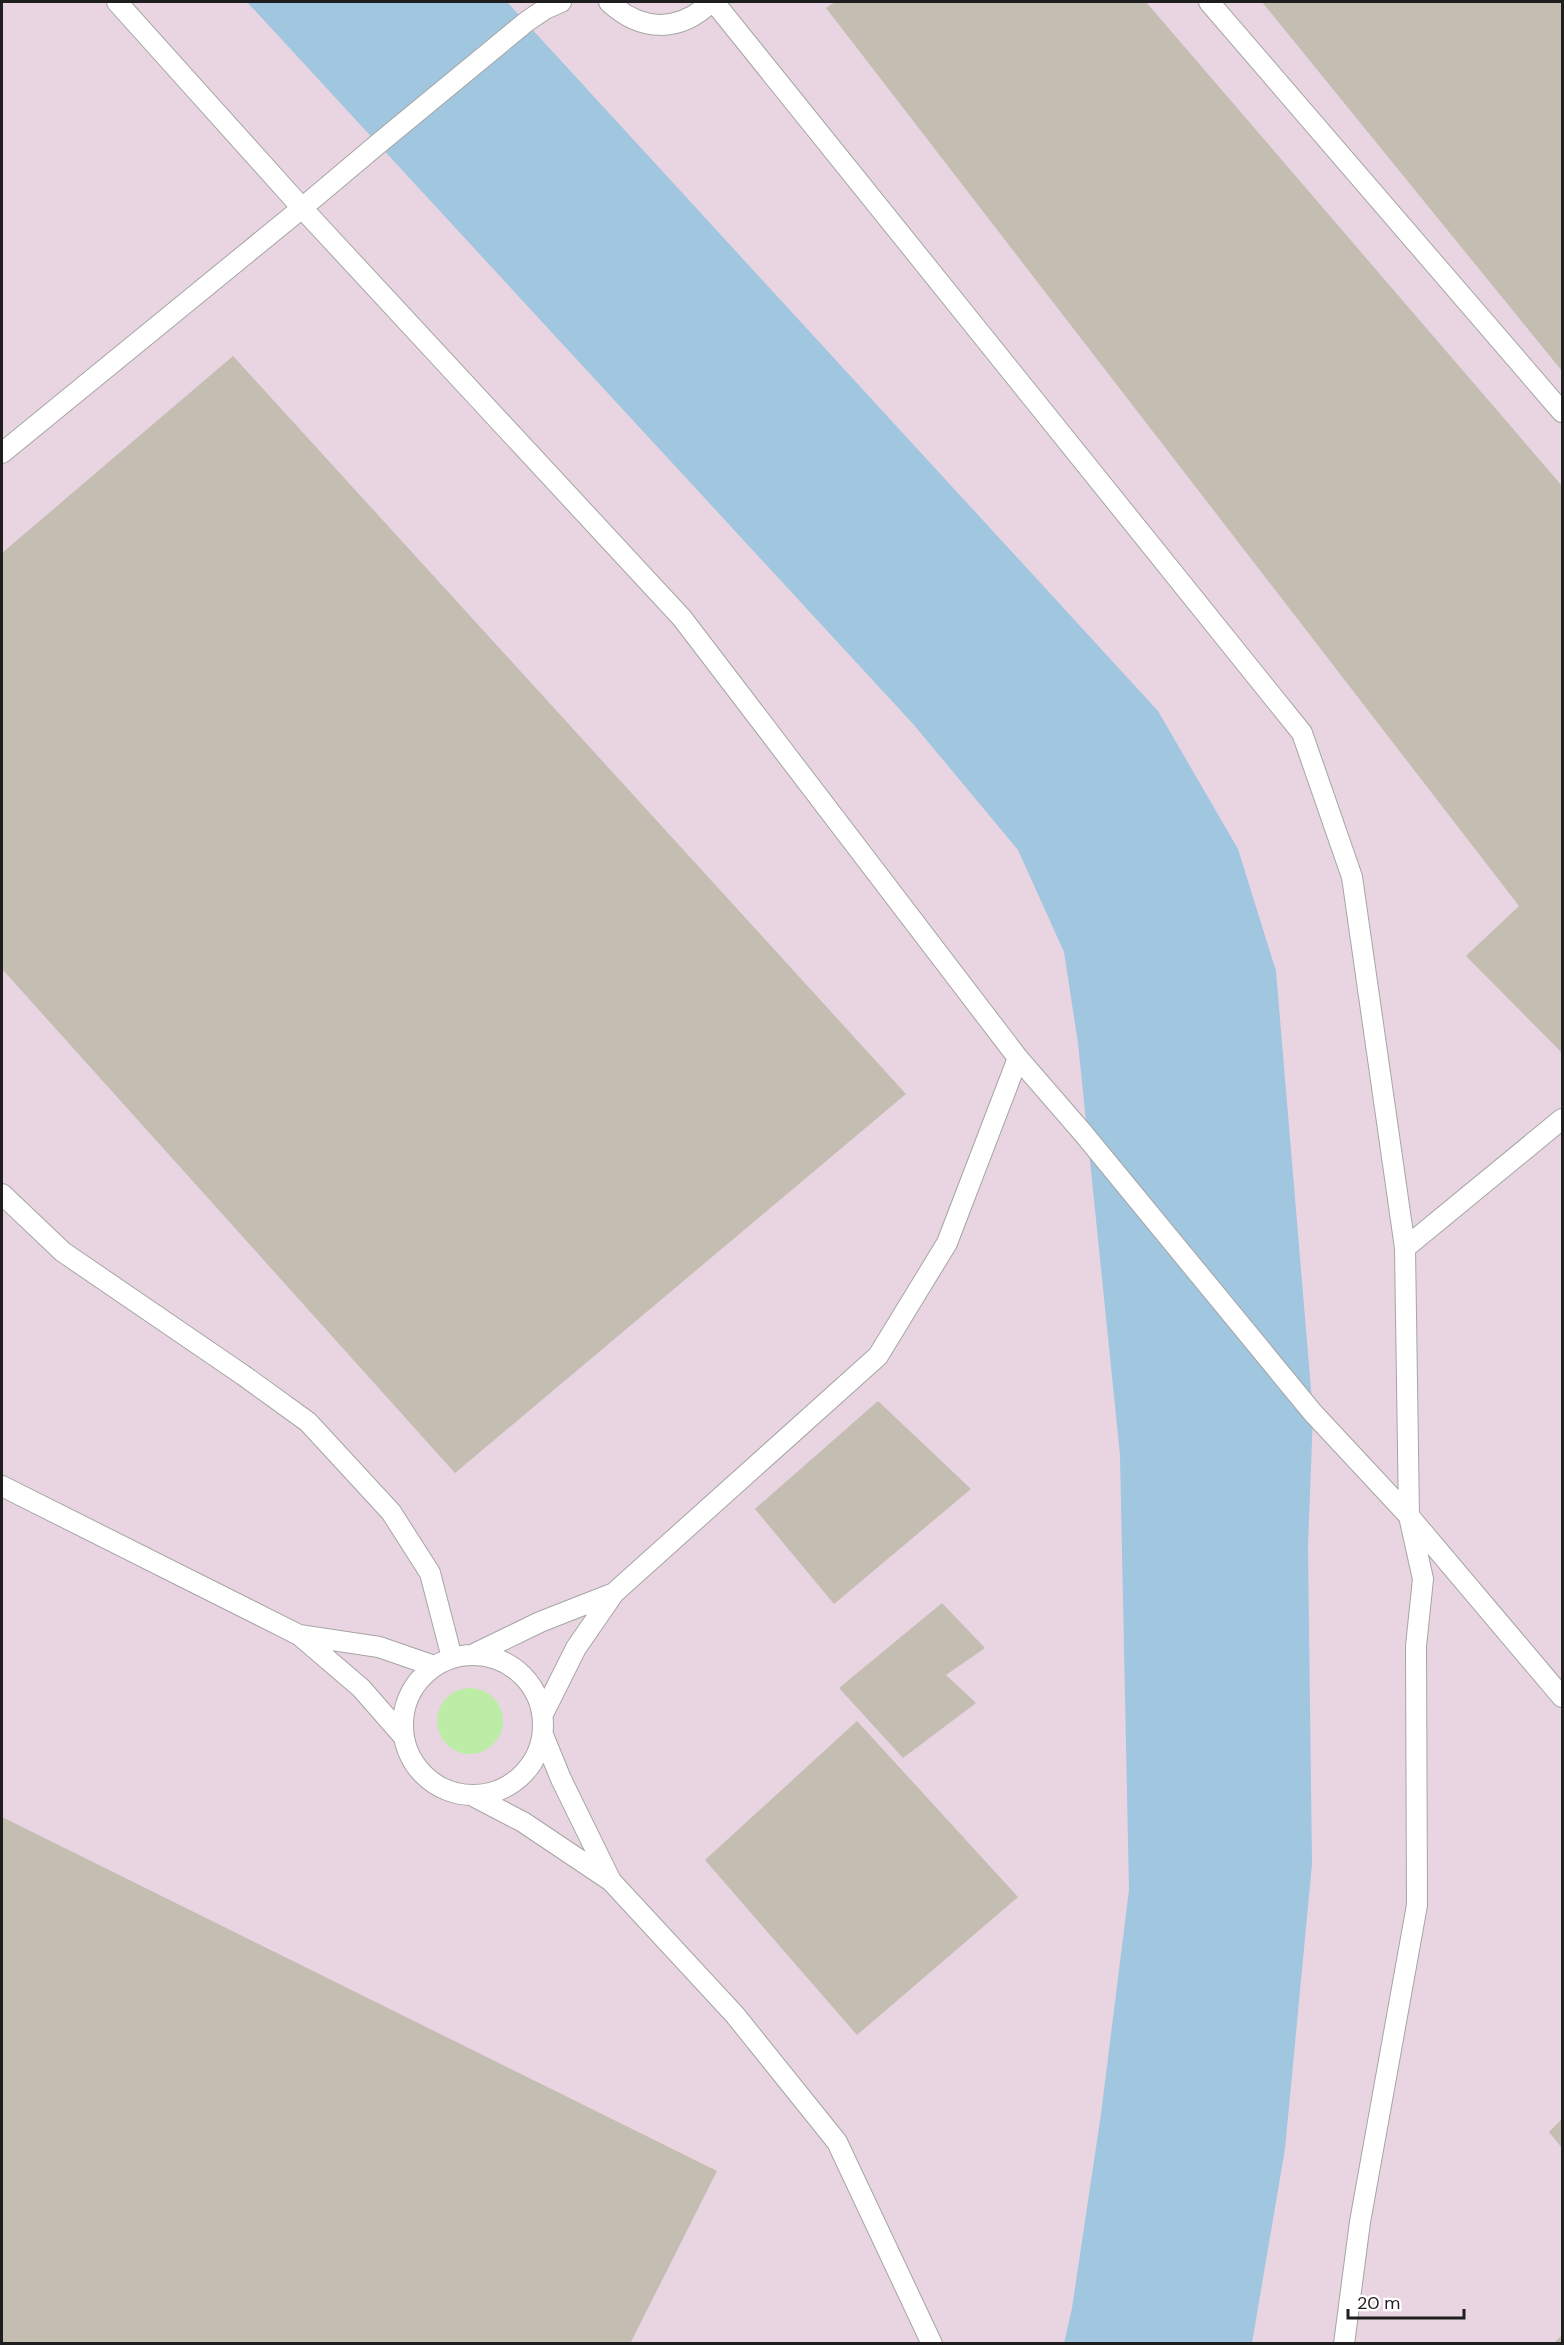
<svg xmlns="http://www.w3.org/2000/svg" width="1564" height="2345" font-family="'DM Sans',sans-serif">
<rect width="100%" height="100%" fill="#efede3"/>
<!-- industrial -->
<path fill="#e9d5e1" d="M 2,2 L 1562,2 L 1562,2343 L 2,2343 Z"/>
<!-- grass -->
<path fill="#bceca6" d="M437 1721a33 33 0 1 1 66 0a33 33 0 1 1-66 0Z"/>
<!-- water -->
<path fill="#a1c6df" d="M 247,2 L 507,2 L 1158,711 L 1238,849 L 1276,971 L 1313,1413 L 1308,1547 L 1312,1864 L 1285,2149 L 1252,2343 L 1064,2343 L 1072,2308 L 1101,2114 L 1129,1890 L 1120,1455 L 1078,1043 L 1064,952 L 1018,850 L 914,725 Z"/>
<!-- building -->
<path fill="#c4bdb2" d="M 835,2 L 1146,2 L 1562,486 L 1562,1053 L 1466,956 L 1519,906 L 826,8 Z
M 1262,2 L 1562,2 L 1562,371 Z
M 233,356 L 906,1094 L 455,1473 L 2,969 L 2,553 Z
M 878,1401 L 971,1489 L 834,1604 L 755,1509 Z
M 942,1603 L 985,1648 L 946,1675 L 976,1703 L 903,1758 L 839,1688 Z
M 857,1721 L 1018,1897 L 857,2035 L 705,1860 Z
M 2,1817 L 717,2171 L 630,2344 L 2,2344 Z
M 1562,2119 L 1562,2148 L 1549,2132 Z
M 1562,2335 L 1562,2344 L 1553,2344 Z"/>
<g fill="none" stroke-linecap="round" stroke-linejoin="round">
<!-- lane casing -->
<g stroke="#a5a5a5" stroke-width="22">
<path id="lane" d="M 117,2 L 302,208 L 682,618 L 1018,1058 L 1083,1133 L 1313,1413 L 1409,1516 L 1423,1579 L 1416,1646 L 1417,1905 L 1360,2222 L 1344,2344
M 609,2 C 641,32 679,33 711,2
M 714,2 L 1302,733 L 1352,877 L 1405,1248
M 1209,2 L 1562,412
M 2,453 L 302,208 L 378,144 L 526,22 L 545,9 L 561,2
M 1562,1119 L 1405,1248 L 1409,1516 L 1562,1697
M 2,1194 L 63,1252 L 243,1375 L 308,1422 L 391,1512 L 430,1573 L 452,1658
M 2,1486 L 299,1635 L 361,1688 L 403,1736
M 299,1635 L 379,1647 L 434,1666
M403 1725a70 70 0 1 1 140 0a70 70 0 1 1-140 0Z
M 472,1655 L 540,1622 L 614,1593
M 543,1714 L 576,1648 L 614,1593 L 878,1356 L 947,1243 L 1018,1058
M 543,1735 L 561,1779 L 610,1879
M 473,1796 L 523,1822 L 611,1881 L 735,2015 L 837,2142 L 932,2344"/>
</g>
<!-- lane -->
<use href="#lane" stroke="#fff" stroke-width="20"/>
</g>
<!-- border -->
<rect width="1564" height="2345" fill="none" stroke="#1e1e1e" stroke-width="6"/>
<!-- scale -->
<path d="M1348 2309v9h116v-9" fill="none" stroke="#1e1e1e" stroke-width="3"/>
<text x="1357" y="2309" font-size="18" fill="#1e1e1e" stroke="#ffffff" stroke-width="4.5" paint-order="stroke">20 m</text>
</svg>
